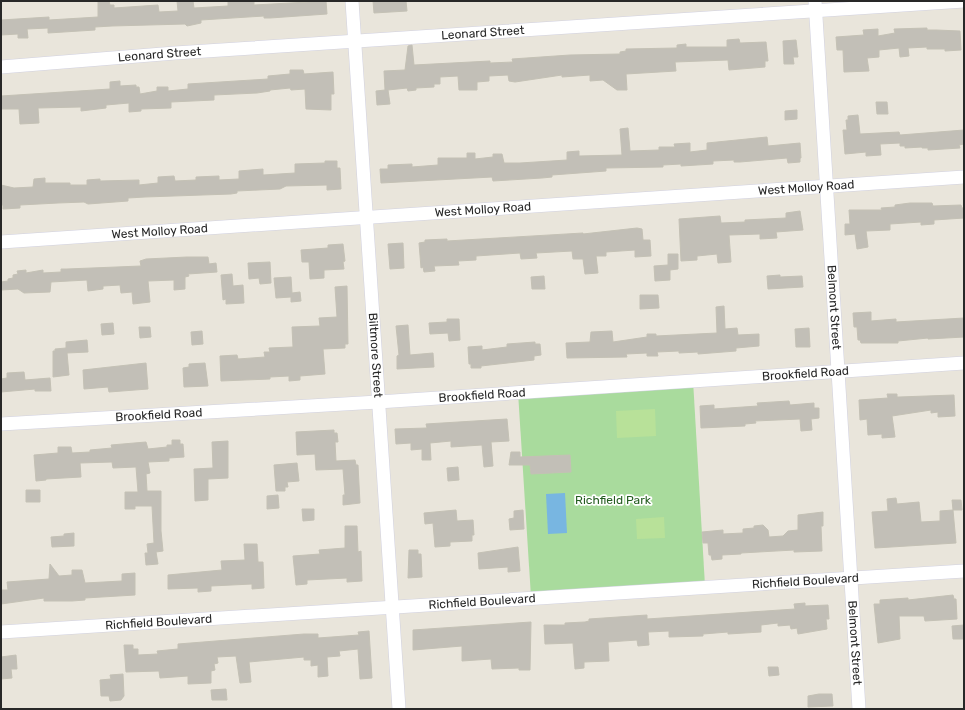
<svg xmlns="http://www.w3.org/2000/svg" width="965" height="710" font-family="Rubik,sans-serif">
<rect width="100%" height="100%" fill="#e9e5db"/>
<!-- green -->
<path fill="#a9db9d" d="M 693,380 L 705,586 L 531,597 L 518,392 Z"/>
<!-- pitch -->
<path fill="#b8e199" d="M 655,409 L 656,436 L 617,438 L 616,411 Z
M 664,517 L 665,538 L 637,539 L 636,519 Z"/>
<!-- water -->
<path fill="#78b6e1" d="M 565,493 L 567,533 L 548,534 L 546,494 Z"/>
<!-- building -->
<path fill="#c2bfb7" stroke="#c4c1b5" d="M 98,1 L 109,1 L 110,5 L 114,5 L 114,8 L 158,5 L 159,12 L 178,11 L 177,1 L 193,1 L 194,8 L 228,6 L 228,1 L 254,1 L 254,5 L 326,1 L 327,14 L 270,18 L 264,18 L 264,16 L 201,20 L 201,23 L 187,26 L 185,24 L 112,26 L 95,27 L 95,30 L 48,33 L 48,28 L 27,29 L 28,38 L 18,38 L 18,34 L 1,35 L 1,20 L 49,17 L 49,20 L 98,17 Z
M 373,1 L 406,1 L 407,11 L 374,13 Z
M 927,28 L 927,30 L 936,30 L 960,31 L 961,50 L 945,51 L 945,49 L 927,49 L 927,47 L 908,48 L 909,56 L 900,57 L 899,48 L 879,50 L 879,57 L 867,58 L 869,71 L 844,72 L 843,50 L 837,50 L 836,37 L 864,35 L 863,30 L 878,29 L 878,36 L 895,33 L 894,29 Z
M 739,39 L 740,43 L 766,42 L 768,61 L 765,61 L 765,67 L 729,70 L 728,60 L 675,62 L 676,71 L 626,74 L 627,90 L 617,90 L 603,80 L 590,81 L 590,75 L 562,77 L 562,75 L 515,82 L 509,81 L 508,75 L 489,76 L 489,81 L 477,82 L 477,90 L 459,90 L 458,76 L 440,77 L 440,84 L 434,84 L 434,87 L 416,88 L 416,90 L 408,91 L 407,88 L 388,90 L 390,104 L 377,105 L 376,91 L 385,90 L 384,71 L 405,70 L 408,46 L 412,45 L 414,65 L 490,61 L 490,63 L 513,62 L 512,59 L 570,55 L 620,54 L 620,52 L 626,51 L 626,49 L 677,48 L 677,45 L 686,44 L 686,47 L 727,47 L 727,40 Z
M 796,40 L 798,57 L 793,57 L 794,64 L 784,64 L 783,41 Z
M 290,70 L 303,70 L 304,74 L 333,72 L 334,94 L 331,94 L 331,110 L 306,109 L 305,89 L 291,90 L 290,88 L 270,90 L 270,91 L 257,93 L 214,95 L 214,100 L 171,102 L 171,108 L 141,109 L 141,111 L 129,112 L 129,103 L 106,105 L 106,108 L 81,111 L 81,107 L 38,108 L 39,123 L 20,124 L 19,109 L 1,109 L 1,96 L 110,89 L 110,82 L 120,81 L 120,86 L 136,85 L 136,87 L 139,87 L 140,94 L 157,91 L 157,87 L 168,87 L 168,91 L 188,89 L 188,84 L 268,79 L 268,76 L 290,74 Z
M 876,102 L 887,102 L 888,114 L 877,114 Z
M 797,110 L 797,119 L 785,120 L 785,111 Z
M 858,115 L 860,134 L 899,132 L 900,135 L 964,130 L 964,144 L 959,145 L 960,148 L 928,150 L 928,148 L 922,148 L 922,147 L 905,148 L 905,146 L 900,146 L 900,143 L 880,144 L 881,155 L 866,156 L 866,152 L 845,154 L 843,130 L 847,130 L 846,120 L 848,120 L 848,116 Z
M 628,128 L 630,151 L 659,150 L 659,147 L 675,147 L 674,144 L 690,143 L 690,152 L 707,150 L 707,143 L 767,137 L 768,146 L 800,143 L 801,158 L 800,158 L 800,162 L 788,163 L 787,158 L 740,162 L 734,162 L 734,160 L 713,161 L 713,164 L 681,166 L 681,164 L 663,165 L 663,167 L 606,168 L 606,171 L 552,175 L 552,177 L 542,178 L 493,181 L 492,177 L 381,183 L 380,169 L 388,169 L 388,165 L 412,164 L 412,167 L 438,165 L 438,158 L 467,158 L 467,153 L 475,153 L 475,159 L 493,157 L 493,154 L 502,154 L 504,163 L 520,163 L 567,160 L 567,152 L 579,151 L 579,156 L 622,155 L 620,129 Z
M 325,161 L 337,161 L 337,168 L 340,168 L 341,189 L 327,190 L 327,185 L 286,186 L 280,189 L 237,191 L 237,193 L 231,194 L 145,197 L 128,198 L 128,201 L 88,204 L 84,202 L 58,203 L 20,205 L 20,208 L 3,209 L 3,205 L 1,205 L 1,185 L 14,188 L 33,187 L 34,179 L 45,178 L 45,183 L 70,183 L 70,185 L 87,185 L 87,180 L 100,179 L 100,181 L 139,180 L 139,185 L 158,183 L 158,177 L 174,176 L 175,181 L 196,180 L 196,177 L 219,176 L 219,180 L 239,179 L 239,171 L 263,169 L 263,175 L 295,173 L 295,164 L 325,163 Z
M 910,203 L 932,203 L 933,206 L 961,205 L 962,208 L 964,208 L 964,218 L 934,220 L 934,224 L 921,225 L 921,222 L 890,224 L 890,230 L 866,231 L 868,247 L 857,249 L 855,234 L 845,235 L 845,224 L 850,224 L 849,210 L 882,210 L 881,208 L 895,207 L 895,205 Z
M 800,211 L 803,230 L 776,232 L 777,238 L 760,239 L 760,234 L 729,235 L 731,262 L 718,263 L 717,254 L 697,256 L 697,260 L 681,261 L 679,219 L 720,216 L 721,223 L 745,222 L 745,220 L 786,218 L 786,213 Z
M 637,228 L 642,229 L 643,240 L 650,240 L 651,256 L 635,257 L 635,250 L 606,252 L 606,256 L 596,256 L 598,273 L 585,274 L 583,259 L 573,259 L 572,251 L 536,253 L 537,258 L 521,259 L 520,253 L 476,256 L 476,260 L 458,261 L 459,265 L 434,266 L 435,271 L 424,272 L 423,267 L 421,268 L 419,243 L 425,242 L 425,240 L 447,239 L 447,241 L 583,233 L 583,234 Z
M 403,243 L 404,268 L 390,269 L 388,244 Z
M 343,244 L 345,261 L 343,262 L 344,269 L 324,270 L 324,278 L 310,279 L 309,262 L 302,262 L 301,250 L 328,248 L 328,245 Z
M 668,254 L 678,254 L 678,269 L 670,270 L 670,280 L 655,281 L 654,266 L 668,265 Z
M 187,257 L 208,257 L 209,264 L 216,263 L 217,272 L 188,274 L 189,276 L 185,277 L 185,289 L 174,290 L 174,280 L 148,281 L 150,302 L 133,304 L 132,292 L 121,293 L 120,285 L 103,286 L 103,289 L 88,291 L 87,280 L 51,282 L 50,292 L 24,293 L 18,289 L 1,290 L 1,282 L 8,281 L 8,279 L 13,278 L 13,275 L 18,274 L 17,271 L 26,270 L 26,273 L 43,270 L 43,273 L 61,272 L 61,269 L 67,269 L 141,266 L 140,261 L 146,259 Z
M 270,262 L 271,283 L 260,284 L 259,278 L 249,279 L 248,263 Z
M 232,274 L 233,286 L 243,285 L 244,303 L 226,304 L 226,299 L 223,300 L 221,275 Z
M 780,275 L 780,277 L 802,276 L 803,287 L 768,289 L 767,276 Z
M 544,276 L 545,289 L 532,289 L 531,277 Z
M 291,277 L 292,293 L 300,292 L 301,301 L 291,302 L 291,297 L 276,298 L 274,278 Z
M 347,286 L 348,344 L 345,344 L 345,348 L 323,349 L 325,374 L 300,376 L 300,380 L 289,381 L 289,376 L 270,377 L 270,379 L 221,381 L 220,356 L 237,355 L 238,359 L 265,357 L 264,352 L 270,352 L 269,348 L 293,347 L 292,327 L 320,326 L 319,318 L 337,317 L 335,287 Z
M 640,295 L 658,295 L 659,308 L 640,309 Z
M 724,306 L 725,329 L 737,328 L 738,335 L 759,334 L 759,346 L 736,348 L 736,351 L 698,354 L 698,352 L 679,353 L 679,351 L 657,352 L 658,356 L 647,356 L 647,353 L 626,354 L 627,357 L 567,358 L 566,343 L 590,342 L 591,332 L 612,331 L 613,342 L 647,337 L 647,334 L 656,334 L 656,336 L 717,333 L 716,307 Z
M 871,312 L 871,321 L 896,319 L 896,322 L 964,318 L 964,337 L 928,339 L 928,338 L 898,341 L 898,343 L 861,343 L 860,340 L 858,340 L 857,327 L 854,327 L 853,313 Z
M 447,319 L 459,319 L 460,340 L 449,341 L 448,333 L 430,334 L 429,323 L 447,322 Z
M 113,323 L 114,334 L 102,335 L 101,324 Z
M 408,325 L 410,355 L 433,353 L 434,367 L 397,369 L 397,356 L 399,355 L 396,326 Z
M 139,327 L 150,327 L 151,337 L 140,338 Z
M 809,328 L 810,347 L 796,347 L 795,329 Z
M 202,331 L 203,344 L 192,345 L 191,332 Z
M 87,340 L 88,352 L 67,353 L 69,375 L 53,377 L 53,351 L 55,351 L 55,349 L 66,348 L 66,342 Z
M 535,342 L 535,344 L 540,344 L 541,355 L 534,356 L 534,360 L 481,366 L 481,368 L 471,368 L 471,364 L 469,364 L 468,347 L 482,346 L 482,350 L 507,347 L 507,344 Z
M 146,363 L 148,389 L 109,392 L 108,387 L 84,389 L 83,370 Z
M 205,363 L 208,386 L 184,387 L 183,368 L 189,367 L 189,364 Z
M 24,372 L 25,380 L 50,378 L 51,391 L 35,391 L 35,389 L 1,392 L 1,379 L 7,378 L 7,373 Z
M 887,394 L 897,394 L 897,397 L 899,397 L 954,395 L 955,416 L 938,417 L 938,412 L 931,413 L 931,410 L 892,416 L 895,437 L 882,438 L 882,434 L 868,435 L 867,419 L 860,420 L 859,400 L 888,398 Z
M 789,401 L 790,405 L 814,403 L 814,408 L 819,408 L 819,418 L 811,419 L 812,430 L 801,431 L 800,419 L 755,421 L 756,423 L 745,424 L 745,426 L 701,428 L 700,406 L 714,405 L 714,409 L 758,406 L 757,403 Z
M 507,419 L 509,441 L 491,442 L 493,466 L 484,467 L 482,445 L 451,447 L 451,441 L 430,443 L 431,460 L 422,460 L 422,449 L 411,450 L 411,443 L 396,444 L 395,429 L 427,428 L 426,424 Z
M 334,430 L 334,433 L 337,433 L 338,442 L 335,442 L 336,461 L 355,460 L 356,465 L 358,465 L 360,503 L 343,505 L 343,495 L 345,495 L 343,469 L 316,470 L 315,454 L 297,455 L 296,432 Z
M 172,440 L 180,440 L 180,444 L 183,444 L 184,457 L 169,458 L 169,461 L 148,462 L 150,473 L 146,474 L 147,491 L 161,491 L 161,531 L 163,551 L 156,552 L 158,564 L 146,565 L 145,553 L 148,553 L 147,544 L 154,543 L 152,506 L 135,506 L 135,509 L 125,509 L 125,492 L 138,492 L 136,467 L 113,468 L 112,462 L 80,463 L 81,477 L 46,479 L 46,480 L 36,481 L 34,455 L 58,453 L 58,447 L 71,447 L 72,453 L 90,452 L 90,450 L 112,448 L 111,445 L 146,442 L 148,449 L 167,447 L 167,445 L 172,445 Z
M 228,441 L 228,478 L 208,479 L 208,500 L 195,501 L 194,469 L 213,468 L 212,442 Z
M 511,452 L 520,452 L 520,457 L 570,455 L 571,472 L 531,474 L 530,465 L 509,465 Z
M 297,463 L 299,481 L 287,482 L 288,487 L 285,487 L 285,491 L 276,491 L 274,465 Z
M 458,467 L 459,480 L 448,481 L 447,468 Z
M 26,490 L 40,490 L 40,502 L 26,502 Z
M 278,495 L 279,508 L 267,509 L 267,496 Z
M 896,498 L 897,504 L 919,502 L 921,522 L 940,521 L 940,511 L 953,510 L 952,500 L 961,500 L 962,510 L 953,510 L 956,543 L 875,548 L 872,512 L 888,511 L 887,499 Z
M 302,509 L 314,509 L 314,520 L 303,521 Z
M 456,510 L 457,521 L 473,520 L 474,535 L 472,535 L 472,541 L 450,542 L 450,546 L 435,547 L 433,523 L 425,524 L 424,513 Z
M 523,510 L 524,529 L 510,530 L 509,519 L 514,518 L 514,511 Z
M 823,512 L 823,526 L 821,526 L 822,551 L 794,552 L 794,550 L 741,553 L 741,554 L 722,555 L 722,559 L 712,560 L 711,555 L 709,555 L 708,543 L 703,543 L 702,532 L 723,530 L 723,534 L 743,533 L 743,529 L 754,528 L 754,526 L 763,525 L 768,530 L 769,537 L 783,536 L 788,531 L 798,530 L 798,515 Z
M 345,526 L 357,526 L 358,552 L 361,551 L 362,581 L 347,582 L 347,578 L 307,580 L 307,584 L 296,585 L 293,556 L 320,554 L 319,550 L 345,548 Z
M 74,533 L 74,546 L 52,547 L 51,537 L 64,536 L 64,534 Z
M 244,544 L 257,544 L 258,562 L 263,562 L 264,588 L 252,589 L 252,584 L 211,586 L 211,591 L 198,592 L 198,588 L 168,589 L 168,575 L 222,570 L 221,561 L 245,560 Z
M 518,547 L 520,571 L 508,572 L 508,567 L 479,569 L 478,553 Z
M 409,550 L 418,550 L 418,554 L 421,554 L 422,577 L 408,578 Z
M 50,564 L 59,576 L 72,575 L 72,570 L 82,570 L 85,583 L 122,581 L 122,574 L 135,573 L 135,595 L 85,598 L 85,600 L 72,601 L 44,601 L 44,598 L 1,604 L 1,590 L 8,590 L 7,582 L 49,579 Z
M 953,595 L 954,599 L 956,599 L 957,619 L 925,621 L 924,616 L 899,616 L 900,639 L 878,643 L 874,604 L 880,604 L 880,600 L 908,598 L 908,600 Z
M 805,603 L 805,606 L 828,605 L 829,619 L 826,619 L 827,629 L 798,634 L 797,628 L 791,629 L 790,625 L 778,626 L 778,623 L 761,625 L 761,632 L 728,634 L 728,632 L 703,634 L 703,636 L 669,637 L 669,631 L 648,632 L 649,645 L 638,646 L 637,640 L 608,642 L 609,661 L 584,662 L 584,668 L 575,669 L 573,643 L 545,644 L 544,625 L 565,625 L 565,623 L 585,622 L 589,621 L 589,619 L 647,615 L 647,619 L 795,609 L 794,604 Z
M 531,622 L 530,670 L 519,670 L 519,668 L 492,669 L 491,659 L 462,661 L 462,646 L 413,650 L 413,630 Z
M 964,625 L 964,639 L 953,639 L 952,626 Z
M 369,631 L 372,678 L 360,679 L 358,649 L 339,651 L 340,656 L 327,657 L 328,676 L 318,677 L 318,665 L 311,666 L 311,660 L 304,660 L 304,657 L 249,662 L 251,682 L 240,683 L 236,656 L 217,657 L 218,663 L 214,664 L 215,670 L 211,671 L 211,683 L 188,684 L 188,676 L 160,678 L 159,671 L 126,672 L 124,645 L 133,645 L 133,649 L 138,649 L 138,655 L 158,654 L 157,651 L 178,649 L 178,644 L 304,634 L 318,634 L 318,638 L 359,635 L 358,632 Z
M 16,655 L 17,669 L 11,669 L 12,678 L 1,679 L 1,657 Z
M 768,667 L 778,667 L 779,675 L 769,676 Z
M 123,674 L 124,696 L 121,700 L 110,701 L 109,696 L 101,696 L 100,680 L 111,679 L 110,675 Z
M 226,689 L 227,700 L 212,700 L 211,690 Z
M 819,694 L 832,694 L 833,706 L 808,707 L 808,696 Z"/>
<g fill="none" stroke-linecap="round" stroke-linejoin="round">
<!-- minor casing -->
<g stroke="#d1d1e0" stroke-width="14">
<g id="minor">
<path id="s1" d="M 352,1 L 399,709"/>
<path id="s2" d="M 815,1 L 859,709"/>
<path id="s3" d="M 1,67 L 175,53 L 964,1"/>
<path id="s4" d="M 1,242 L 964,177"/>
<path id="s5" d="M 1,424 L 378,402 L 964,363"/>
<path id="s6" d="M 1,632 L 964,571"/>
</g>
</g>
<!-- minor -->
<use href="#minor" stroke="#fff" stroke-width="13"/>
</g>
<g text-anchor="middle" stroke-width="3.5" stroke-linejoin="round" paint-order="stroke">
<!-- street labels -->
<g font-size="12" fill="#282828" stroke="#fff">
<text dy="4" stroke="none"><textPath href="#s3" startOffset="483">Leonard Street</textPath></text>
<text dy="4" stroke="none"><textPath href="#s3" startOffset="159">Leonard Street</textPath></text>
<text dy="4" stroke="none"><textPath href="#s4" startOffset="807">West Molloy Road</textPath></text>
<text dy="4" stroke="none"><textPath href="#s4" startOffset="483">West Molloy Road</textPath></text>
<text dy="4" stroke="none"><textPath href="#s4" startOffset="159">West Molloy Road</textPath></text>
<text dy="4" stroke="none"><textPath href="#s2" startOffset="307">Belmont Street</textPath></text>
<text dy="4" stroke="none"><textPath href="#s1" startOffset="355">Biltmore Street</textPath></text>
<text dy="4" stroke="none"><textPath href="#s5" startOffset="806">Brookfield Road</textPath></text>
<text dy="4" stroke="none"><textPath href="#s5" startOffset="482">Brookfield Road</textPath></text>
<text dy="4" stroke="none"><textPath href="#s5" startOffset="158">Brookfield Road</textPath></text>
<text dy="4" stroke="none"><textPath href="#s6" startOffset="806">Richfield Boulevard</textPath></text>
<text dy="4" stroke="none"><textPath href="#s6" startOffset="482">Richfield Boulevard</textPath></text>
<text dy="4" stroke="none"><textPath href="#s6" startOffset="158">Richfield Boulevard</textPath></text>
<text dy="4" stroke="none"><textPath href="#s2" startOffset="643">Belmont Street</textPath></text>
</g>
<!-- park labels -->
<g font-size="12" fill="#245d20" stroke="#fff">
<text x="613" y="504">Richfield Park</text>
</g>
</g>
<!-- border -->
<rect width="965" height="710" fill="none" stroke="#282828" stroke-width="4"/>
</svg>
